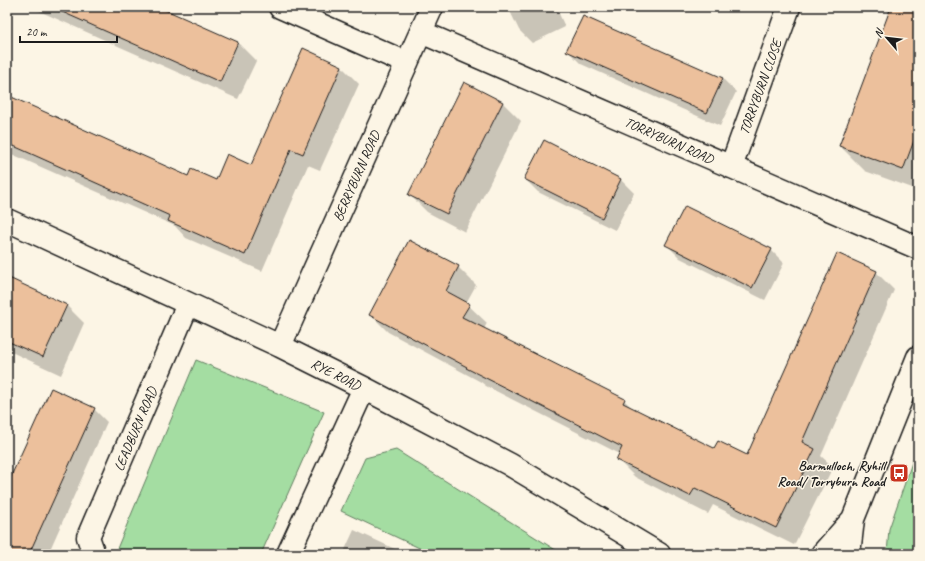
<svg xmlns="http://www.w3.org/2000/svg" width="925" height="561" font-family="Caveat,sans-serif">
<rect width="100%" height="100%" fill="#fcf5e5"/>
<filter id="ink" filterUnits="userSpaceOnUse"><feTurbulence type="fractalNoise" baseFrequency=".025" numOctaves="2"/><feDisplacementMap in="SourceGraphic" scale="8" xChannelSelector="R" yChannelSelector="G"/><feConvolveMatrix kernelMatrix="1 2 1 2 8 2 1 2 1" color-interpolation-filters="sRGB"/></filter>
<g filter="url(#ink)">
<!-- green -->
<path fill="#a4dda2" stroke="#607c5f" d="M 196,360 L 324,412 L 261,554 L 118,554 L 116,551 Z
M 918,445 L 918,554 L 887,554 L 889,529 Z
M 396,450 L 562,554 L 432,554 L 341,511 L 365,458 Z"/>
<!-- shadow -->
<path fill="#0003" d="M 30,7 L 156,7 L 238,43 L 256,61 L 238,99 Z
M 380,7 L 388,7 L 387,10 Z
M 508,7 L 556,7 L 565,27 L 532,43 L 519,30 Z
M 764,7 L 775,7 L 774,10 Z
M 892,7 L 918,7 L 918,190 L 865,171 L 840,146 Z
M 303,49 L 342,67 L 359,84 L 320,170 L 308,165 L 262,271 L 186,238 L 175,226 L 7,152 L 7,96 L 189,177 L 217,181 L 252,166 Z
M 568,51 L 723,79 L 736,92 L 720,126 L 581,64 Z
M 465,84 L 503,103 L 521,121 L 465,232 L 427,212 L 409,194 Z
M 544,141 L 621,180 L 634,193 L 615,230 L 538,192 L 525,179 Z
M 667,245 L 771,250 L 784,263 L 765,300 L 680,258 Z
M 458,267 L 476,285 L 466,303 L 487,323 L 484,329 L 624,400 L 633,409 L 714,449 L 748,457 L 876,272 L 894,290 L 821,456 L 833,467 L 794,545 L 713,505 L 708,514 L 635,477 L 617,459 L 620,454 L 486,386 L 481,382 L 388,332 L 370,314 Z
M 7,279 L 66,305 L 84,323 L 61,375 L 7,350 Z
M 94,409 L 107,422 L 48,554 L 7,554 L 7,487 Z
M 354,530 L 397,550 L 401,554 L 343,554 Z"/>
<!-- building -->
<path fill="#ecc09c" stroke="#1c1c1c" d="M 51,7 L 159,7 L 238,42 L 220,82 Z
M 891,7 L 918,7 L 918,130 L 903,170 L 839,146 Z
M 583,16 L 723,78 L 707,113 L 566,51 Z
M 303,48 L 342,66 L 303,154 L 291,149 L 245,255 L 168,221 L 170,216 L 7,143 L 7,95 L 188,176 L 191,169 L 216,180 L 227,154 L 251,165 Z
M 464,82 L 503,102 L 447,214 L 408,195 Z
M 544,140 L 621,179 L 602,218 L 524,179 Z
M 685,206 L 772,249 L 752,288 L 665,245 Z
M 409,240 L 459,266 L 446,291 L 470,304 L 462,317 L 625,399 L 623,403 L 714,448 L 718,441 L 747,455 L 837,253 L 877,271 L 802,442 L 815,449 L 776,528 L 695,488 L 690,496 L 616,460 L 622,447 L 466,368 L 467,367 L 369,315 Z
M 7,277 L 67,305 L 43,357 L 7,341 Z
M 51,388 L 95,408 L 29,554 L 7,554 L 7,485 Z"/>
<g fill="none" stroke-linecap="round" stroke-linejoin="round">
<!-- minor casing -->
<g stroke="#1c1c1c" stroke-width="25">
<path id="minor" d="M 280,7 L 407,63
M 421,32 L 918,248
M 731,167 L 789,7
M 7,220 L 280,346 L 364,388 L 509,464 L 659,554
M 280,346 L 432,7
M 94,554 L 88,537 L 188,304
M 288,554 L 364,388
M 822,554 L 853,519
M 849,554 L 853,519 L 918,357"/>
</g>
<!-- minor -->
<use href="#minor" stroke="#fcf5e5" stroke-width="22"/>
</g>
</g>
<!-- icons -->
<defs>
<g id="bus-square" transform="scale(1)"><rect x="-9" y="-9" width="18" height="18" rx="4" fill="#c8321e" stroke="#fcf5e5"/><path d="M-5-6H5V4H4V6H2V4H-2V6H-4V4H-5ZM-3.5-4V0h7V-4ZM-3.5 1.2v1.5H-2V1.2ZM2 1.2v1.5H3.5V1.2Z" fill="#fff"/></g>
</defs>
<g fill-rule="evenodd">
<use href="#bus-square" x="899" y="473"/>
</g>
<g text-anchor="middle" stroke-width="3" stroke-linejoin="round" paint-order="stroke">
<!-- street labels -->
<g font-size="14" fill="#1c1c1c" stroke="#fcf5e5">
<text transform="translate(760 87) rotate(-70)" y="5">TORRYBURN CLOSE</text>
<text transform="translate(669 140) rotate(24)" y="5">TORRYBURN ROAD</text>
<text transform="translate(356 176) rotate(-66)" y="5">BERRYBURN ROAD</text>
<text transform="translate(336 374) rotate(27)" y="5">RYE ROAD</text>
<text transform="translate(135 429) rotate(-67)" y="5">LEADBURN ROAD</text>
</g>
<!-- poi labels -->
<g font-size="14" font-weight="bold" fill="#1c1c1c" stroke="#fcf5e5" text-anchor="end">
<text x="885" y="470">Barmulloch, Ryhill<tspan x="885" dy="16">Road/ Torryburn Road</tspan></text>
</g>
</g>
<!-- margin -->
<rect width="925" height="561" fill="none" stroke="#fcf5e5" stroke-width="24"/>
<rect x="12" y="12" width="901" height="537" fill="none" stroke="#1c1c1c" stroke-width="1.5" filter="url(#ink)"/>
<!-- north arrow -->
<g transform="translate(887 38) rotate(298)" stroke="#fcf5e5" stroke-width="3" paint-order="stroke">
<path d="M0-3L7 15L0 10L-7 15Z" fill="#1c1c1c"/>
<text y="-6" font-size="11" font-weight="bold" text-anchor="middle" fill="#1c1c1c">N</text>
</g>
<!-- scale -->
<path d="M20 36v6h97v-6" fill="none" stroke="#1c1c1c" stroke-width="2"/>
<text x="26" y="36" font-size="12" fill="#1c1c1c" stroke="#fcf5e5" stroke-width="3" paint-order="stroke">20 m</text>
</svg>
